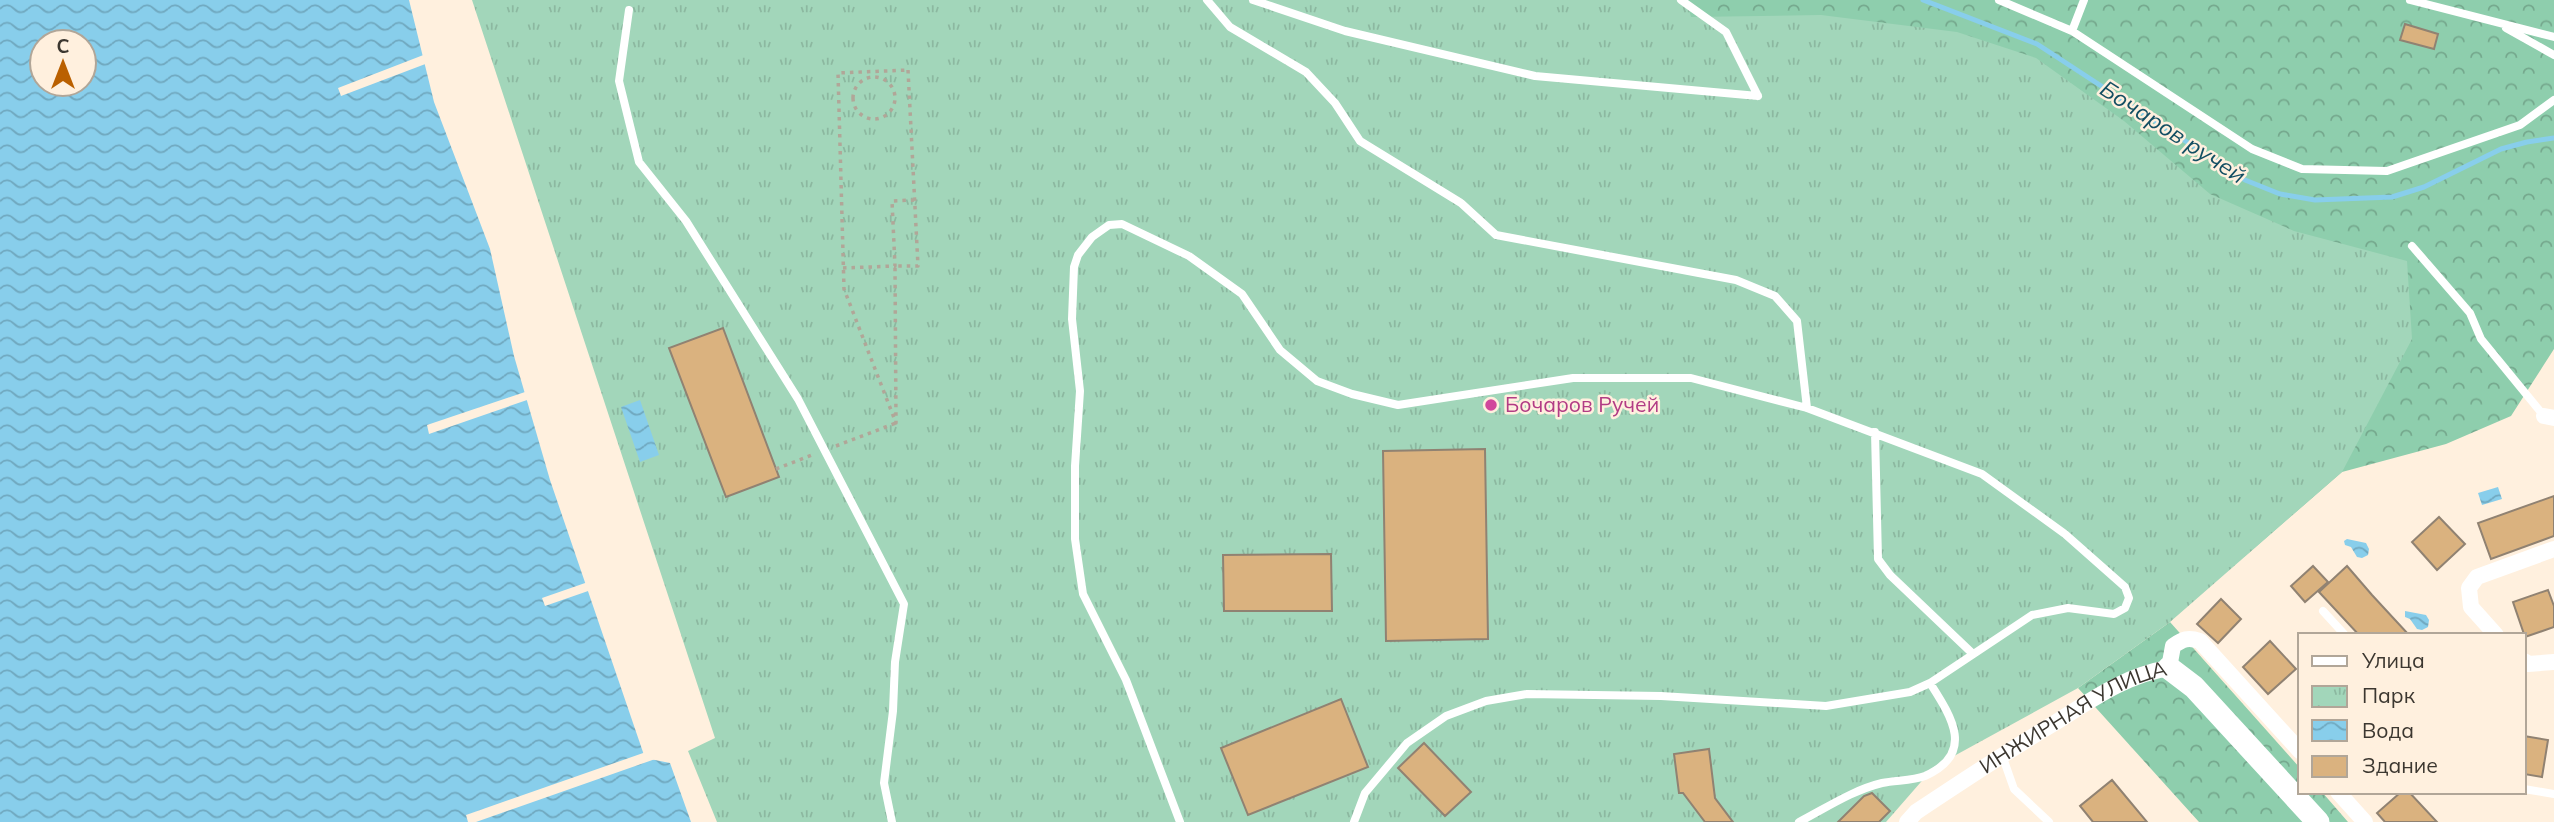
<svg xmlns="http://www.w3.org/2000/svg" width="2554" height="822" font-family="Mulish,sans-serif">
<defs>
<pattern id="forest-crowns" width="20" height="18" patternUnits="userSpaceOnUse" patternTransform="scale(1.75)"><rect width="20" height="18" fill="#8ecead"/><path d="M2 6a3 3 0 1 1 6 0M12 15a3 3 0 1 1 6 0" fill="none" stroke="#75a88d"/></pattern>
<pattern id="park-tufts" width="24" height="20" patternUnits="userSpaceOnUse" patternTransform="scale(1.75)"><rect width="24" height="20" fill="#a2d6ba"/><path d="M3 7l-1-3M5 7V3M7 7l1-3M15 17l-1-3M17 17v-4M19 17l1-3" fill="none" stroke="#8cb8a0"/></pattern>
<pattern id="water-waves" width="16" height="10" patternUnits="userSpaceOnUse" patternTransform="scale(1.75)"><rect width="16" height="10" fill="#88ceeb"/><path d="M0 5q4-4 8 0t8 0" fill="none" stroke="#70a8bf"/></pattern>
</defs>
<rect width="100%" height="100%" fill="#fff0de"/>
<!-- forest -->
<path fill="url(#forest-crowns)" d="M 1295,0 L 2554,0 L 2554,349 L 2511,416 L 2446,444 L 2342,472 L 2244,557 Z
M 2170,622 L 2300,768 L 2300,792 L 2322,792 L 2348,822 L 2199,822 L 2078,688 Z"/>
<!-- park -->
<path fill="url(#park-tufts)" d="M 472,0 L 1686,0 L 1691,17 L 1821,15 L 1957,32 L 2036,58 L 2124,121 L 2210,194 L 2294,231 L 2407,261 L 2412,339 L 2342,472 L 2170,622 L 2078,688 L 1934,767 L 1886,822 L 717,822 L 688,751 L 715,738 Z"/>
<!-- water -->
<path fill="url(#water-waves)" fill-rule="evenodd" d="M 0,0 L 409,0 L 434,102 L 490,249 L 514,356 L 550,480 L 645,758 L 670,763 L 691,822 L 0,822 ZM 42,42 L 84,42 L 84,84 L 42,84 Z
M 640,400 L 659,455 L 640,462 L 621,407 Z
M 2498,487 L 2502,499 L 2482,505 L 2478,493 Z
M 2347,539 L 2366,543 L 2369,549 L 2368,555 L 2362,558 L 2357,557 L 2351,547 L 2345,545 L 2344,541 Z
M 2405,611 L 2426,615 L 2429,620 L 2428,627 L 2422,630 L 2417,629 L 2410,619 L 2405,617 Z"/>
<!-- pier -->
<path fill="#fff0de" d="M 426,54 L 428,63 L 341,96 L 338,88 Z
M 528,391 L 530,399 L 429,434 L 427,425 Z
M 588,582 L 591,590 L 545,606 L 542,598 Z
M 646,752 L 647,755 L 661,757 L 476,822 L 468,822 L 466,815 Z"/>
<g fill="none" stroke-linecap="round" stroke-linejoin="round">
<!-- stream -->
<path stroke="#88ceeb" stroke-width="5" d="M 1923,0 L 2037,44 L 2245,180 L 2280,194 L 2315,200 L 2392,197 L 2424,187 L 2501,149 L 2527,142 L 2554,138"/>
</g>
<!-- building -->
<path fill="#dab27f" stroke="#908272" stroke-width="2" d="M 2405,24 L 2438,34 L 2434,49 L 2400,40 Z
M 723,328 L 779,477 L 726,497 L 669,348 Z
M 1485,449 L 1488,639 L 1386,641 L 1383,451 Z
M 2554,496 L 2554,536 L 2491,559 L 2478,523 Z
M 2439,517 L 2465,544 L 2437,570 L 2412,542 Z
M 1331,554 L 1332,611 L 1224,611 L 1223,555 Z
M 2313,566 L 2328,582 L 2305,602 L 2291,586 Z
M 2347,566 L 2372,595 L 2409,635 L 2359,635 L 2319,592 Z
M 2548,590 L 2554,606 L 2554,627 L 2525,637 L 2513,602 Z
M 2221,599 L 2241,619 L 2218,643 L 2197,624 Z
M 2270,641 L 2296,669 L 2268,694 L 2243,667 Z
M 1341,699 L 1368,767 L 1248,815 L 1221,748 Z
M 2524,736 L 2548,740 L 2542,777 L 2524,774 Z
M 1424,743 L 1471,792 L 1445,816 L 1398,768 Z
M 1709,749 L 1715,798 L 1733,822 L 1705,822 L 1683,793 L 1679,793 L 1674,754 Z
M 2112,780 L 2147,822 L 2093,822 L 2080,806 Z
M 2401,792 L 2409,792 L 2437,822 L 2385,822 L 2377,813 Z
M 1872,793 L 1890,811 L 1879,822 L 1838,822 L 1864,796 Z"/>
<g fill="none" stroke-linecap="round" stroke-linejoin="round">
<!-- path -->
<path stroke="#b1a698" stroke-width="3.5" stroke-dasharray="3.5 5" stroke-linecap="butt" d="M 908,70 L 918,266 L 895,266 L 896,423 L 844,289 L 838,73 Z
M853 98a21 21 0 1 1 42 0a21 21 0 1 1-42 0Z
M 843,268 L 895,266 L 892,201 L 914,200
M 836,446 L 896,423
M 776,469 L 812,455"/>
<!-- lane -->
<path stroke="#fff" stroke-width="8" d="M 1207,0 L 1230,27 L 1306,72 L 1335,103 L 1360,141 L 1461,203 L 1496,235 L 1736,280 L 1775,296 L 1797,321 L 1807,408
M 1253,0 L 1345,31 L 1535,76 L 1758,96
M 1681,0 L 1726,32 L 1758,96
M 1999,0 L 2072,31 L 2252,149 L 2302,169 L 2387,171 L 2520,125 L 2554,100
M 2410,0 L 2554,37
M 629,10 L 619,81 L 639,162 L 686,221 L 798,399 L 904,604 L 895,662 L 893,711 L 884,783 L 892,822
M 2506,28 L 2554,55
M 2072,31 L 2084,0
M 2412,246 L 2470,313 L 2481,339 L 2544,416
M 1875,432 L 1878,559 L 1890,575 L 1973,654
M 2323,611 L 2345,635
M 2002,755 L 2014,789 L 2049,822
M 2524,789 L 2554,794
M 1180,822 L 1126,680 L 1083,594 L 1075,539 L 1075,466 L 1080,391 L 1072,319 L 1074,267 L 1078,255 L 1092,237 L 1109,225 L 1122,224 L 1189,256 L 1242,294 L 1280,350 L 1317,381 L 1352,394 L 1398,405 L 1573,378 L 1691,378 L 1807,408 L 1982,474 L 2065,534 L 2125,587 L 2129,598 L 2125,608 L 2114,614 L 2068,608 L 2032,615 L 1930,683 L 1910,692 L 1826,706 L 1661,696 L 1527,694 L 1486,701 L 1446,716 L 1407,743 L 1365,793 L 1354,822
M 1799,822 C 1826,808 1853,790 1882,783 C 1896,780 1912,781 1925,776 C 1976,753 1951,716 1930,683"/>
<!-- street -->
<g stroke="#fff" stroke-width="16">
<path d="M 2544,416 L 2554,418"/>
<path d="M 2496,635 L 2471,607 L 2469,588 L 2477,577 L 2554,549"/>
<path d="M 2524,661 L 2528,664 L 2554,662"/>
<path d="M 2338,792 L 2365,822"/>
<path id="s1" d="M 1907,822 L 1916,812 C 1961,782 2006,752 2053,724 C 2090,701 2125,675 2169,668 L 2173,646 C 2183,639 2188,637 2200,641 L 2300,751"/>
</g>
<!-- secondary -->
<path stroke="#fff" stroke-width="23" d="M 2169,668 L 2194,687 L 2318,822"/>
</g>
<!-- markers -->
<circle fill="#d1479c" stroke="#fff0de" stroke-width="2.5" cx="1491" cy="405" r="7"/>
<g text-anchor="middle" stroke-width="5" stroke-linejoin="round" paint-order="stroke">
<!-- hotel labels -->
<g font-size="21" fill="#b23c85" stroke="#fff0de" text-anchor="start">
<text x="1505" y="412">Бочаров Ручей</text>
</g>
<!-- street labels -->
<g font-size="21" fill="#3c3730" stroke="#fff0de">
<text dy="7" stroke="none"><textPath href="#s1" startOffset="198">ИНЖИРНАЯ УЛИЦА</textPath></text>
</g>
<!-- water labels -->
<g font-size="23" font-style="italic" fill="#144f63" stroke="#fff0de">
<text transform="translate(2173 132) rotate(33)" y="8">Бочаров ручей</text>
</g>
</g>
<!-- legend -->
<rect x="2298" y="633" width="228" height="161" fill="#fff0de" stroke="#b1a698" stroke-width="2"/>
<rect x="2312" y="656" width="35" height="10" fill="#ffffff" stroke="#b1a698" stroke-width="2"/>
<text x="2362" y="668" font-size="21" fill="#3c3730">Улица</text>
<rect x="2312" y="686" width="35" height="21" fill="url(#park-tufts)" stroke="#b1a698" stroke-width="2"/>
<text x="2362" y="703" font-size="21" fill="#3c3730">Парк</text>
<rect x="2312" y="720" width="35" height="21" fill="url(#water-waves)" stroke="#b1a698" stroke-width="2"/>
<text x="2362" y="738" font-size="21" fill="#3c3730">Вода</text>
<rect x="2312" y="756" width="35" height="21" fill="#dab27f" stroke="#b1a698" stroke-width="2"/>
<text x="2362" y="773" font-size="21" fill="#3c3730">Здание</text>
<!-- north arrow -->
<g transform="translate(63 63)"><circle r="33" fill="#fff0de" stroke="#b1a698" stroke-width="2"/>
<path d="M0-5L12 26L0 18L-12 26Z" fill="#ba6000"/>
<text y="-10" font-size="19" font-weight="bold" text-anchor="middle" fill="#3c3730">С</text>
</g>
</svg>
